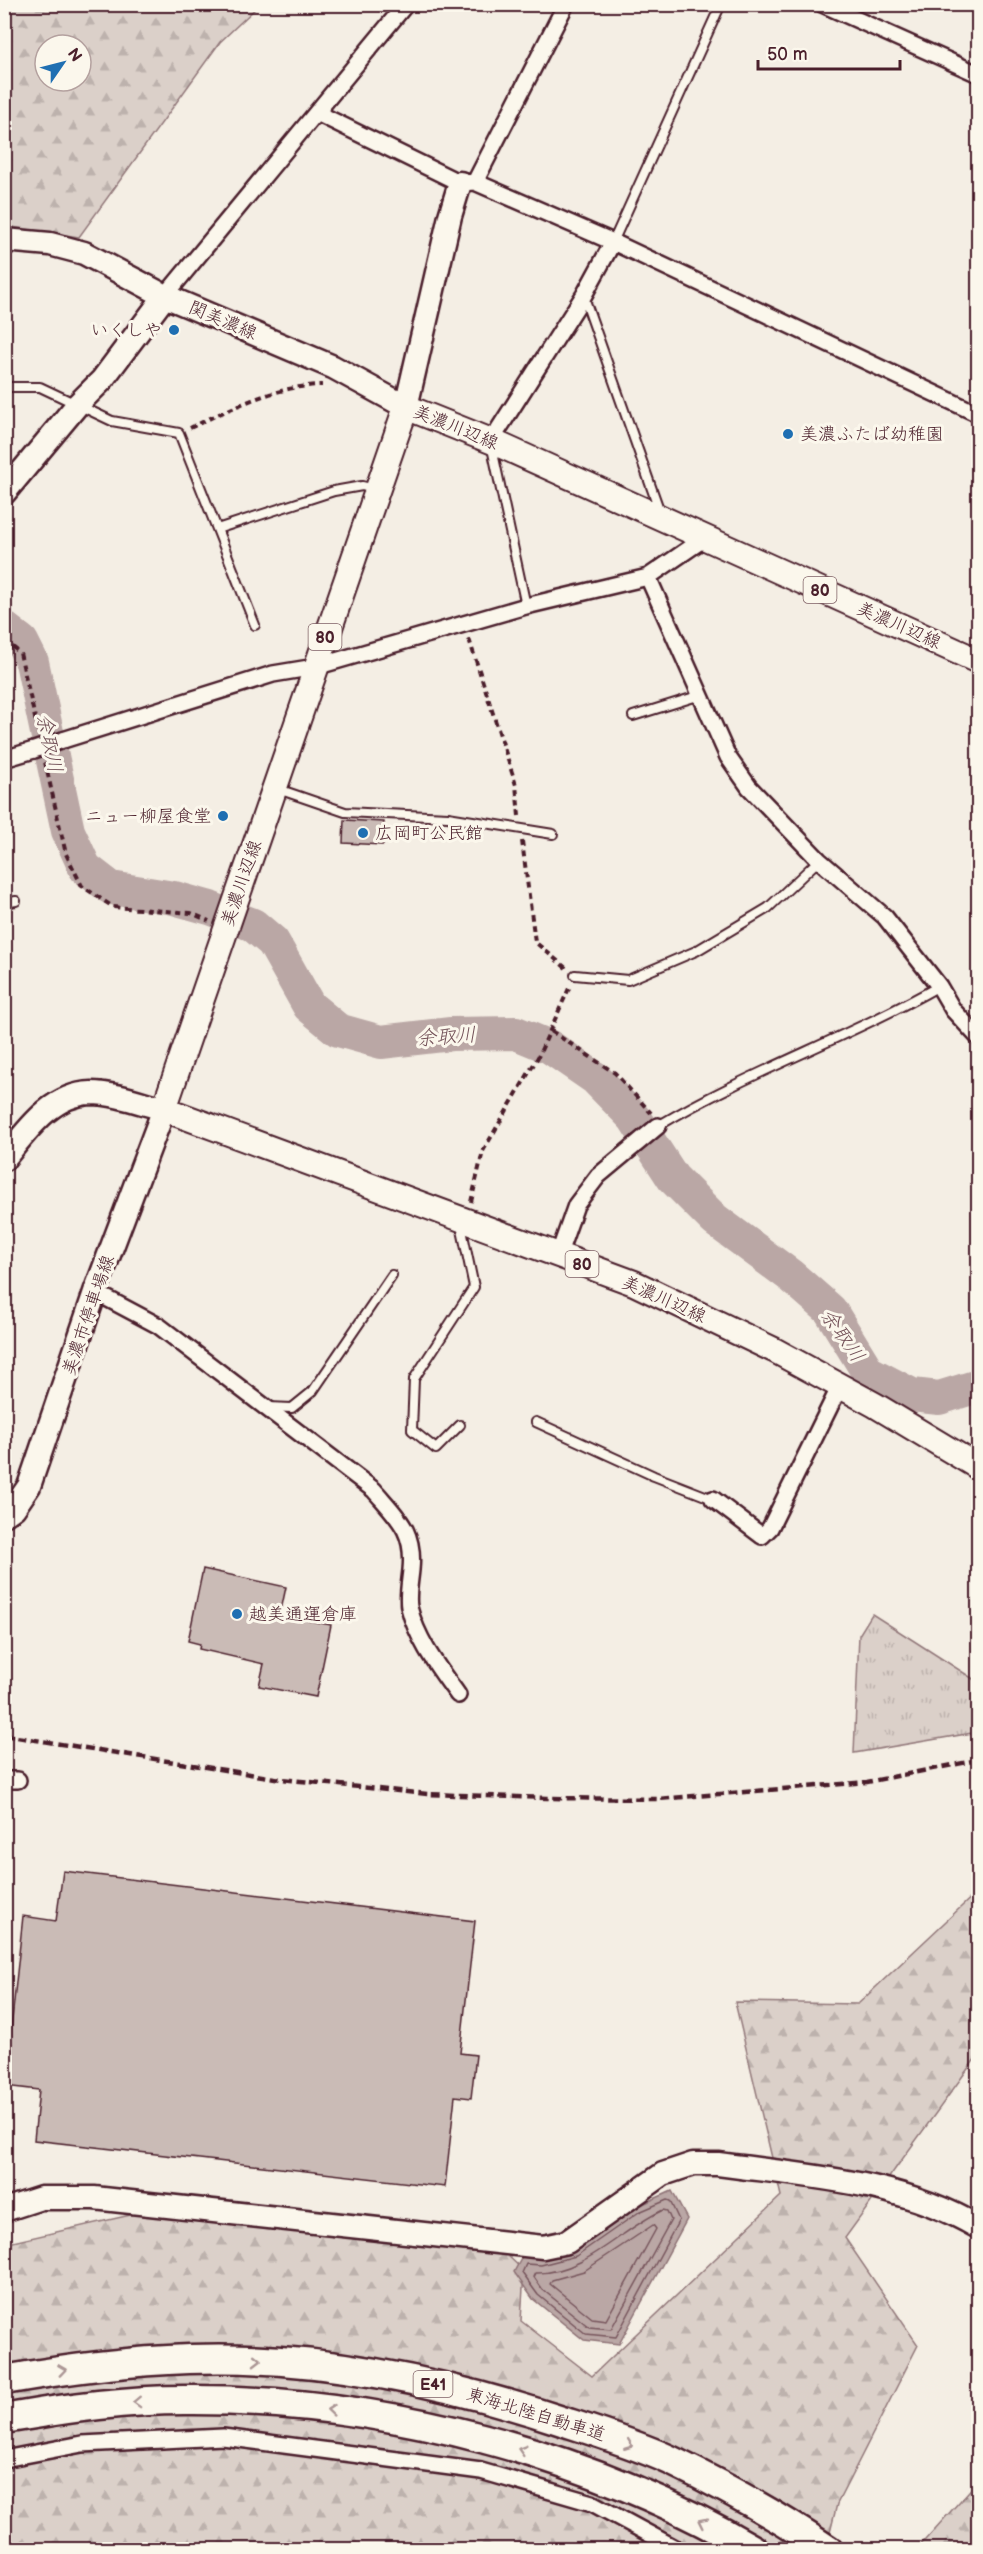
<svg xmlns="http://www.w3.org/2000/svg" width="983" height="2554" font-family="'Balsamiq Sans','Klee One',sans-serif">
<defs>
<pattern id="grass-tufts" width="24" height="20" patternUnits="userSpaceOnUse" patternTransform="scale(1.5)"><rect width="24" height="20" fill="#dbd0c9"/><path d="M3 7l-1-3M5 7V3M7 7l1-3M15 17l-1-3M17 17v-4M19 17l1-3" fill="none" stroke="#bdb2ad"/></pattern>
<pattern id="forest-firs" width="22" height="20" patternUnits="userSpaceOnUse" patternTransform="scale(1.5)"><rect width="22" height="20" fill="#dbd0c9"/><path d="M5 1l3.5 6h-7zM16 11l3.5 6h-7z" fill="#bdb2ad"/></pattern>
</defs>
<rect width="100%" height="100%" fill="#f4eee4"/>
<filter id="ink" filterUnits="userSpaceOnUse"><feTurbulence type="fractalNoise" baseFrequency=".0167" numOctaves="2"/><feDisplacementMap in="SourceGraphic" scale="12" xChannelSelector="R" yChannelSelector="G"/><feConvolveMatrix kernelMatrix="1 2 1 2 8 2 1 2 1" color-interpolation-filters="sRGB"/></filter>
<g filter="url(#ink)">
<!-- grass -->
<path fill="url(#grass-tufts)" stroke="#92787a" stroke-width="1.5" d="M 872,1614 L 978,1682 L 978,1732 L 854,1753 L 859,1635 Z"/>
<!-- forest -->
<path fill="url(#forest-firs)" stroke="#92787a" stroke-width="1.5" fill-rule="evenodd" d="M 4,5 L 5,4 L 259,5 L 220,42 L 79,237 L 5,226 ZM 45,45 L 81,45 L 81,81 L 45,81 Z
M 978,1891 L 978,2055 L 845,2238 L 918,2345 L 837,2504 L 826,2549 L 5,2549 L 4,2244 L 139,2213 L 489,2238 L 524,2271 L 521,2321 L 592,2376 L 781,2196 L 735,2002 L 858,2004 Z
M 978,2481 L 978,2549 L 917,2549 Z"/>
<!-- water -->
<path fill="#baa7a5" stroke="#8d7174" stroke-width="1.5" d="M 672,2191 L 687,2219 L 619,2344 L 584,2340 L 533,2299 L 514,2272 L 522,2257 C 572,2262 595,2235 634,2209 C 645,2202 659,2197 672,2191 Z"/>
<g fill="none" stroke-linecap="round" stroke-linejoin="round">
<!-- shore -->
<path stroke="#77555c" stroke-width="1.5" d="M 667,2200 L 670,2201 L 679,2220 L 616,2337 L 586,2334 L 538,2295 L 522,2273 L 526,2264 L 541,2265 L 576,2256 L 639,2212 Z
M 663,2210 L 667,2211 L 671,2220 L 611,2329 L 589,2327 L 543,2290 L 534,2277 L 536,2273 C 585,2274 621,2229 663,2210 Z
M 653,2225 L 656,2229 L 606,2320 L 592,2318 L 550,2284 L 552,2280 L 584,2271 Z"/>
<!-- river -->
<path stroke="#baa7a5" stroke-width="34" d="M 4,628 L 22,642 L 32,662 L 68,831 L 85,868 L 111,888 L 174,898 L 210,908 L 253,925 L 273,942 L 309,1006 L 338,1030 L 381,1042 L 451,1034 L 516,1033 L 550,1047 L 595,1078 L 634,1118 L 673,1178 L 715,1220 L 791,1276 L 830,1310 L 868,1372 L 912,1395 L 939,1398 L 978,1386"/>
</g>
<!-- building -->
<path fill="#cabbb6" stroke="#4a1f2b" stroke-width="1.5" d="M 344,820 L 384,822 L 383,845 L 343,843 Z
M 203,1569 L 286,1587 L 280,1615 L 331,1625 L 316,1697 L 259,1686 L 264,1664 L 199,1649 L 200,1644 L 188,1641 Z
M 63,1871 L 475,1921 L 460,2053 L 476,2055 L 471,2098 L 455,2096 L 445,2187 L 34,2140 L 39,2090 L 5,2086 L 23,1916 L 56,1921 Z"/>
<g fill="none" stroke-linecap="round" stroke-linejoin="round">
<!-- lane casing -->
<g stroke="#4a1f2b" stroke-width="12">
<path id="lane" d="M 613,242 L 721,4
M 584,297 L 660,512
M 4,387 L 40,387 L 112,421 L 179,433 L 217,529
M 492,448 L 526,606
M 255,625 L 217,529 L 334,491 L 362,486 L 375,489
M 633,716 L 701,695
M 278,789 L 345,812 L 448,817 L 553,834
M 4,903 L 16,901
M 575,975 L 628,980 L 696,951 L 768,908 L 819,860
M 658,1126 C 748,1072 848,1038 939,986
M 268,1407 L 292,1408 L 313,1391 L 392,1275
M 536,1422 L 654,1476 L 713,1499
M 460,1425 L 436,1449 L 412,1430 L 414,1379 L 474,1287 L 461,1225"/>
</g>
<!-- street casing -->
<g stroke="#4a1f2b" stroke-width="20">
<path id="street" d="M 822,4 L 978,74
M 317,113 L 460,183 L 475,182 L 613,242 L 978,414
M 475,182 L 566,4
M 165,296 L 406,4
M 491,441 L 584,295 L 613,242
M 648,577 L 728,757 L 749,787 L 819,860 L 885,917 L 939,986 L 953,1010 L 978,1037
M 63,740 L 273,674 L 315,667 L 526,606 L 648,577 L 705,538
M 4,759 L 34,750
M 558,1256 L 576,1205 L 598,1176 L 658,1126
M 95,1292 L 159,1326 L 374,1490 C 398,1518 415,1531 411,1570 C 410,1581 407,1596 409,1607 C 417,1640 438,1667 458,1695
M 713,1499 L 762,1536 L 770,1528 L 840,1386
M 4,1780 L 18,1780
M 4,2459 L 82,2444 L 223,2437 L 481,2471 L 592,2503 L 679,2550"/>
</g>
<!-- secondary casing -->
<g stroke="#4a1f2b" stroke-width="27">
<path id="secondary" d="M 4,240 L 50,244 L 84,253 L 165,296 L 333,367 L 406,407 L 450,216 L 460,183
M 4,493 L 78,404 L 102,380 L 165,296
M 4,1159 C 26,1132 51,1094 91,1093 C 114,1093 141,1103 164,1109 L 95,1292 L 29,1486 L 14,1508 L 4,1515
M 4,2210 L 41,2198 L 94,2198 L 543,2247 L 567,2242 L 663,2174 L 693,2164 L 718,2164 C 806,2176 901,2181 978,2227"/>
</g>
<!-- primary casing -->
<g stroke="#4a1f2b" stroke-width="28">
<path id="primary" d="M 978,661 L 491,441 L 406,407 L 164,1109 L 634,1283 L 774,1350 L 875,1405 L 978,1467"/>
</g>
<!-- highway casing -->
<g stroke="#4a1f2b" stroke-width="33">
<path id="highway" d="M 4,2380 C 66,2369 127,2361 189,2359 C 314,2354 441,2381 559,2420 C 596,2432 635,2444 670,2460 C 724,2486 778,2516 828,2550
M 4,2419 C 67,2408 130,2399 194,2400 C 386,2400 589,2453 754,2550"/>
</g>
<!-- path -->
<path stroke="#4a1f2b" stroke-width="4" stroke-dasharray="6 4.5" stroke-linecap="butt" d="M 190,428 C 231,408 275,386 322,385
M 469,639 L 516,785 L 519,816
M 4,640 L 20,653 L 38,731
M 45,762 L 66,854 L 82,886 L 113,907 L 191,913 L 209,921
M 522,841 L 535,942 L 566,968
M 551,1031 L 615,1073 L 651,1113
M 471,1202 L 483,1151 L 538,1057 L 570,986"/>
<!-- lane -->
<use href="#lane" stroke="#fbf7ec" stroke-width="8"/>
<!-- street -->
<use href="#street" stroke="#fbf7ec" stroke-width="15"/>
<!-- secondary -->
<use href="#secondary" stroke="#fbf7ec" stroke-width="22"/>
<!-- primary -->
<use href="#primary" stroke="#fbf7ec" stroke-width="24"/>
<!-- highway -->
<use href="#highway" stroke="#fbf7ec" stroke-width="28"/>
<!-- rail -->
<path stroke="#4a1f2b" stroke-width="4.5" stroke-dasharray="9 4.5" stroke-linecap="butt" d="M 4,1735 L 281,1779 L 427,1794 L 547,1798 L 658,1799 L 867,1782 L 978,1760"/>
<!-- street-bridge casing -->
<g stroke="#4a1f2b" stroke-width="20" stroke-linecap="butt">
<path id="street-bridge" d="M 34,750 L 63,740"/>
</g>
<!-- street-bridge -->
<use href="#street-bridge" stroke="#fbf7ec" stroke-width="15"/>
</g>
<!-- one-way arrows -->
<defs><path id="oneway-chevron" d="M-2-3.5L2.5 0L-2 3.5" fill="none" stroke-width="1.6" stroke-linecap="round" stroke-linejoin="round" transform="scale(1.5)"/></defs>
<g stroke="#ab9695">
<use href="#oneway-chevron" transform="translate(257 2360) rotate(1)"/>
<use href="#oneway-chevron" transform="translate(62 2370) rotate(-8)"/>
<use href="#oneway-chevron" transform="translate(137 2402) rotate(178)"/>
<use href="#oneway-chevron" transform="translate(331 2410) rotate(-174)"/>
<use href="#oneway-chevron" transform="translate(629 2445) rotate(21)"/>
<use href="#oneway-chevron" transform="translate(522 2450) rotate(-163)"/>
<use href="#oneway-chevron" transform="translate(702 2522) rotate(-154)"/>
</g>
</g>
<!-- markers -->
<g fill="#1f6fb2" stroke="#fbf7ec" stroke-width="2">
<circle cx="174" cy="330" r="6"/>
<circle cx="788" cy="434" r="6"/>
<circle cx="223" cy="816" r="6"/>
<circle cx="363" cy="833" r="6"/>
<circle cx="237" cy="1614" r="6"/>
</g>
<g text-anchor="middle" stroke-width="6" stroke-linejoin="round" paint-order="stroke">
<!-- shield labels -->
<g fill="#fbf7ec" stroke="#7f6065" stroke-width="1.5">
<rect x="803.5" y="577" width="33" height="26" rx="4.5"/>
<rect x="308.5" y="624" width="33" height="26" rx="4.5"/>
<rect x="565.5" y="1251" width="33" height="26" rx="4.5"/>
<rect x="413.5" y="2371" width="39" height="26" rx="4.5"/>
</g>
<g font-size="16" font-weight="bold" fill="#4a1f2b">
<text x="820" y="596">80</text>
<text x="325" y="643">80</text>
<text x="582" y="1270">80</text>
<text x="433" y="2390">E41</text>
</g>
<!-- street labels -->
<g font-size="18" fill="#4a1f2b" stroke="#fbf7ec">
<text transform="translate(223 320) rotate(23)" y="6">関美濃線</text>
<text transform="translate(456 427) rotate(22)" y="6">美濃川辺線</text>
<text transform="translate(899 625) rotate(24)" y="6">美濃川辺線</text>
<text transform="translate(241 883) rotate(-71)" y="6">美濃川辺線</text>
<text transform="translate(664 1299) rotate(24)" y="6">美濃川辺線</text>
<text transform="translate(88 1315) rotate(-71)" y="6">美濃市停車場線</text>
<text transform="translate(536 2414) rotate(17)" y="6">東海北陸自動車道</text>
</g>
<!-- poi labels -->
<g font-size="18" fill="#4a1f2b" stroke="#fbf7ec" text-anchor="start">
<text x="162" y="336" text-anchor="end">いくしや</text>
<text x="800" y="440">美濃ふたば幼稚園</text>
<text x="211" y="822" text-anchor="end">ニュー柳屋食堂</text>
<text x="375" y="839">広岡町公民館</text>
<text x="249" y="1620">越美通運倉庫</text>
</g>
<!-- water labels -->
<g font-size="20" font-style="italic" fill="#714f56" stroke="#fbf7ec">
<text transform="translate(50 743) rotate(78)" y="7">余取川</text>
<text transform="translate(446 1036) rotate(-4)" y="7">余取川</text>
<text transform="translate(843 1335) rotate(55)" y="7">余取川</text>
</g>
</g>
<!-- margin -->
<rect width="983" height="2554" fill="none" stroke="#fbf7ec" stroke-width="24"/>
<rect x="12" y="12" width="959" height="2530" fill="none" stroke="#4a1f2b" stroke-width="2" filter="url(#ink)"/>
<!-- north arrow -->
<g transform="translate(63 63) rotate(55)"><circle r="28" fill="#fbf7ec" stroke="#b4a19f" stroke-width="1.5"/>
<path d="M0-4.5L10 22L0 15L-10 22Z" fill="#1f6fb2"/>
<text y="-9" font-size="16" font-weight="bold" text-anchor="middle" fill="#4a1f2b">N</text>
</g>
<!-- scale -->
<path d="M758 60v9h142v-9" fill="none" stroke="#4a1f2b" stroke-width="3"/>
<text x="767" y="60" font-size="18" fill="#4a1f2b" stroke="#fbf7ec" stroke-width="4.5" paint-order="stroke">50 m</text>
</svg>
